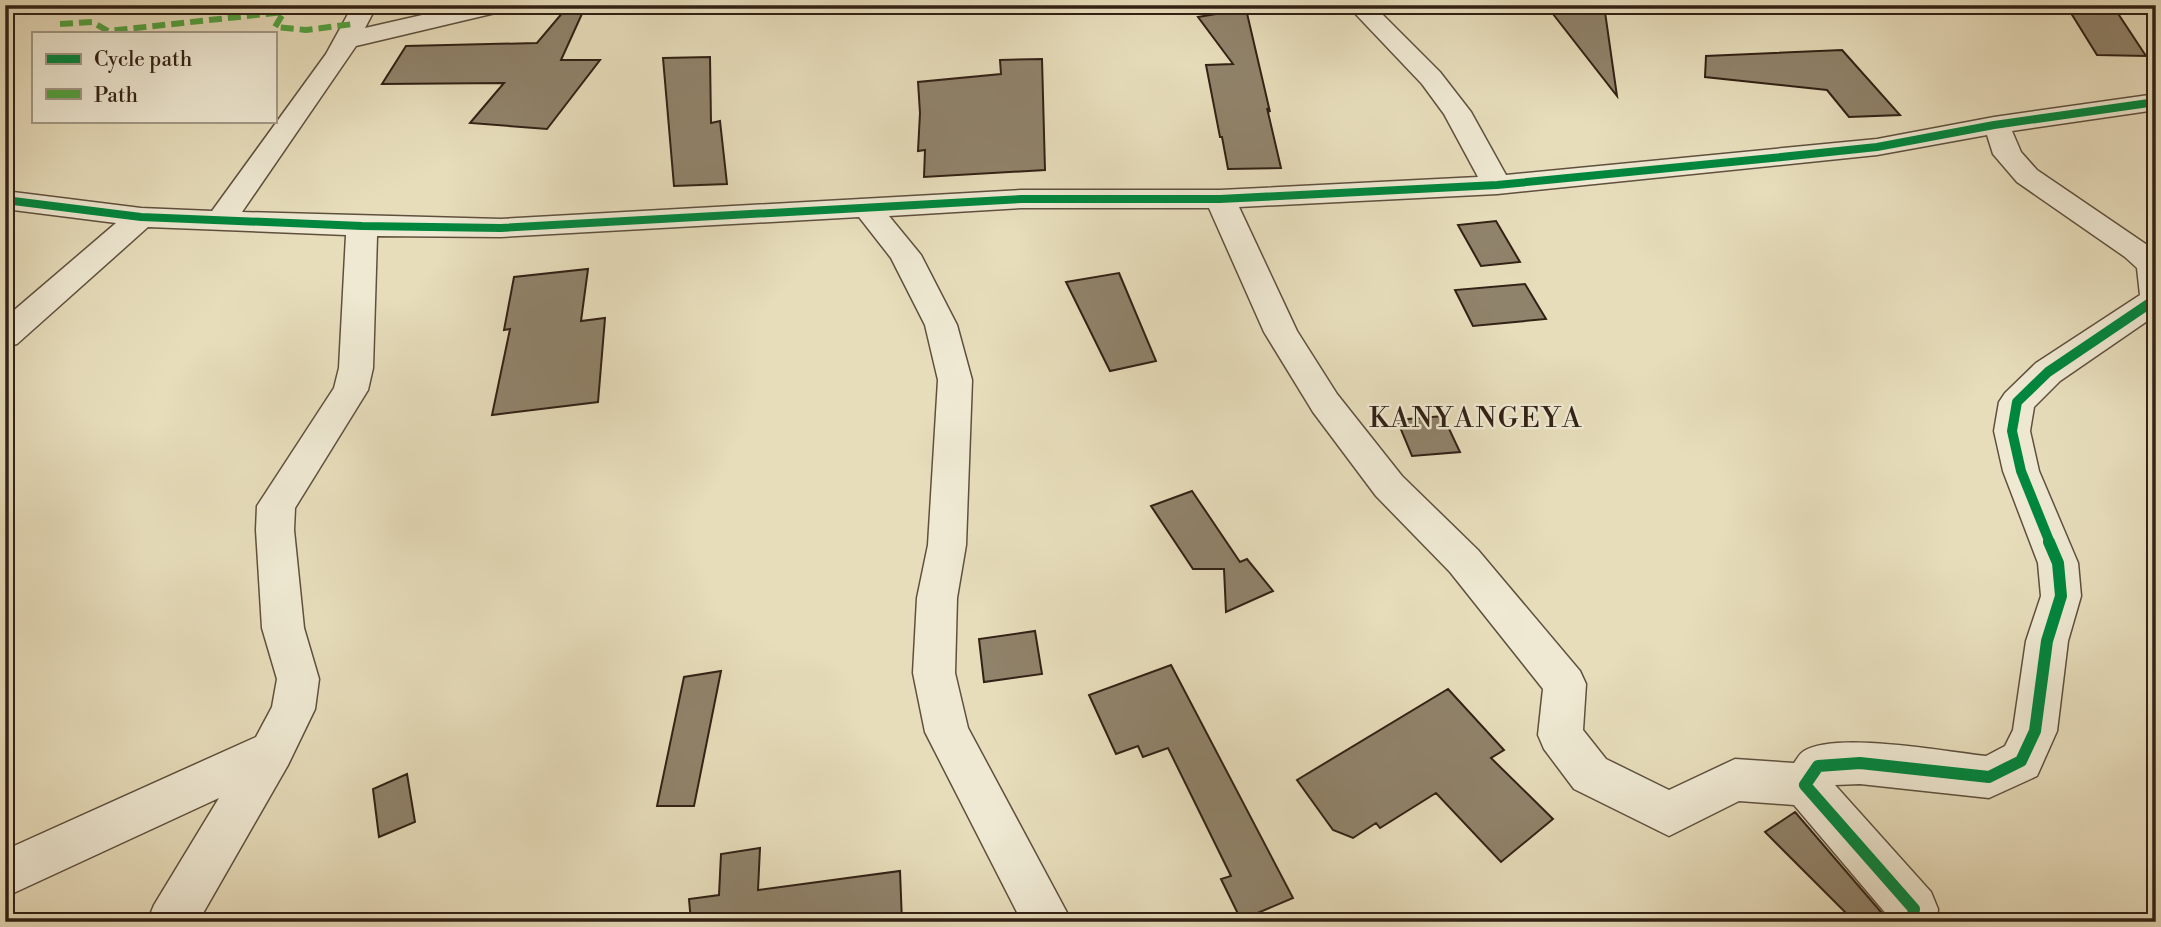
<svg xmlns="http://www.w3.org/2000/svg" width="2161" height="927" font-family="'Libre Bodoni',serif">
<rect width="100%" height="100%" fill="#e7ddbb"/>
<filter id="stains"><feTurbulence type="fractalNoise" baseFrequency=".00286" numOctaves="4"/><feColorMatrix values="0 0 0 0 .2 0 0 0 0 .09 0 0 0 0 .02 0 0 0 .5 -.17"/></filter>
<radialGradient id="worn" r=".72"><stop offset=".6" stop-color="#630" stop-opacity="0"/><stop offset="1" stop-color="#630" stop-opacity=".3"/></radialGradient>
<!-- building -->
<path fill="#90836b" stroke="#322115" stroke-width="2" d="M 569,5 L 586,5 L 561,60 L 600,60 L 547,129 L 470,123 L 504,83 L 382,84 L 406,46 L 537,43 Z
M 1546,5 L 1604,5 L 1617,96 Z
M 2066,5 L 2113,6 L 2146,56 L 2097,55 Z
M 1246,9 L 1270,112 L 1267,108 L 1281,168 L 1228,169 L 1222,137 L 1220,137 L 1206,65 L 1233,64 L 1198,17 Z
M 1842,50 L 1900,115 L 1849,117 L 1827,90 L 1705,77 L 1706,56 Z
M 710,57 L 711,123 L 720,121 L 727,184 L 674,186 L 663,58 Z
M 1042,59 L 1045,170 L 924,177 L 925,150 L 918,151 L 920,113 L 918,82 L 1001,74 L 1000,60 Z
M 1496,221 L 1520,262 L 1481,266 L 1458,225 Z
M 588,269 L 581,321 L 605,318 L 598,402 L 492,415 L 510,329 L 504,330 L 514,277 Z
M 1119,273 L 1156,361 L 1110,371 L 1066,282 Z
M 1525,284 L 1546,319 L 1473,326 L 1455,290 Z
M 1443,416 L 1460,452 L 1412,456 L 1397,420 Z
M 1192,491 L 1240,562 L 1247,559 L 1273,591 L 1226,612 L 1224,569 L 1193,569 L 1151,506 Z
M 1035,631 L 1042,674 L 984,682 L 979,639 Z
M 1171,665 L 1293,898 L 1241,920 L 1221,879 L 1231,876 L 1168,748 L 1143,757 L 1138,746 L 1116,754 L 1089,695 Z
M 721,671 L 694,806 L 657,806 L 684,677 Z
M 1448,689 L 1504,750 L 1491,758 L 1553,819 L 1501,862 L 1436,793 L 1380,828 L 1376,823 L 1353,838 L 1333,830 L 1297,780 Z
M 407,774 L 415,822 L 379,837 L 373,789 Z
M 1795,812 L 1881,912 L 1869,922 L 1855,922 L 1765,832 Z
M 760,848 L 758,890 L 900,871 L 902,922 L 691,922 L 689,899 L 719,895 L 721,854 Z"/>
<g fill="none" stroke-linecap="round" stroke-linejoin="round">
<!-- street casing -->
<g stroke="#5f503e" stroke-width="3">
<path id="street" d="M 353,5 L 377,5 L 365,28 L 466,5 L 511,5 L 508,10 L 356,46 L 242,212 L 501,219 L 1022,190 L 1220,190 L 1478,177 L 1444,114 L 1422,84 L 1347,5 L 1373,5 L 1440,72 L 1471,112 L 1506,175 L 1877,139 L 1994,117 L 2156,94 L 2156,110 L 2012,131 L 2021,152 L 2037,170 L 2156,251 L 2156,315 L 2060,381 L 2034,407 L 2030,431 L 2039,471 L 2078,563 L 2081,596 L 2068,641 L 2057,731 L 2037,776 L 1989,798 L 1860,784 L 1835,785 L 1931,892 L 1938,909 L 1937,922 L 1887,922 L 1888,916 L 1794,805 L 1739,801 L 1669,836 L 1574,789 L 1544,749 L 1538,735 L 1543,689 L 1450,572 L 1376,496 L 1313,412 L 1264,332 L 1209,208 L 1022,208 L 889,216 L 921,255 L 957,325 L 972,380 L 966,545 L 957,598 L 955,673 L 968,728 L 1072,922 L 1022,922 L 925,732 L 913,673 L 917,598 L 928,545 L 938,380 L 925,325 L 891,258 L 859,217 L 501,237 L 377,236 L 373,368 L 368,390 L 295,508 L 294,530 L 304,628 L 319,679 L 315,709 L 288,765 L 198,922 L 147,922 L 154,905 L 219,798 L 5,897 L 5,850 L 256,737 L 272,707 L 277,679 L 262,628 L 256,530 L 257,506 L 334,388 L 339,368 L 346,235 L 148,227 L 17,344 L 5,347 L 5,318 L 116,223 L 5,209 L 5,191 L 141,208 L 212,211 L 326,54 ZM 1987,135 L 1993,154 L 2017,182 L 2125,257 L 2137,268 L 2140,295 L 2036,363 L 2005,393 L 1999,402 L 1994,431 L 2003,471 L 2038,563 L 2041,596 L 2026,641 L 2013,730 L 2005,746 L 1986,756 C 1947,752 1836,731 1804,751 C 1800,753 1797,759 1794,763 L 1735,759 L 1669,790 L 1606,759 L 1583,730 L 1586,684 L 1580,671 L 1478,550 L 1402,476 L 1337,394 L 1297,331 L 1239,207 L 1497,194 L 1877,155 Z"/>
</g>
<!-- street -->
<use href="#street" fill="#efe9d3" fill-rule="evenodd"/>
<!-- quiet -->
<path stroke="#52a240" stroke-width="6" stroke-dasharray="13 6" stroke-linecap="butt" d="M 297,5 L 284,12 L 275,27 L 306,30 L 353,24
M 60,24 L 92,22 L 108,31 L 284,12"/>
<!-- cycleway-far2 casing -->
<g stroke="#efe9d3" stroke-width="11">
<path id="cycleway-far2" d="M 5,200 L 141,217 L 362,226 L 501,228 L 1022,199 L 1220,199 L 1497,185 L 1772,158 L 1877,147 L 1994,125 L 2156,102"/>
</g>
<!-- cycleway-far1 casing -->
<g stroke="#efe9d3" stroke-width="14">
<path id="cycleway-far1" d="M 2050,543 L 2021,471 L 2012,431 L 2017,402 L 2048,372 L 2156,299"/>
</g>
<!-- cycleway casing -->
<g stroke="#efe9d3" stroke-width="17">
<path id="cycleway" d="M 1912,922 L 1914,909 L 1805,785 L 1818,766 L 1860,763 L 1989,777 L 2021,761 L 2035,731 L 2047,641 L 2061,596 L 2058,563 L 2049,542"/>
</g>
<!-- cycleway-far2 -->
<use href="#cycleway-far2" stroke="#00873e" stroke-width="8"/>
<!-- cycleway-far1 -->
<use href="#cycleway-far1" stroke="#00873e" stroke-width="10"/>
<!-- cycleway -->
<use href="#cycleway" stroke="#00873e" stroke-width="12"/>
</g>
<g text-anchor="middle" stroke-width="5" stroke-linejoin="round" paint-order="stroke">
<!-- quarter labels -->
<g font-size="28" letter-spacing="2" fill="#322115" stroke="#efe9d3">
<text x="1476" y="427">KANYANGEYA</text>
</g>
</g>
<!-- margin -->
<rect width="2161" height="927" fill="none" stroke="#e7ddbb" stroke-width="28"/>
<rect x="7" y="7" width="2147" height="913" fill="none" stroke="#322115" stroke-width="3.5"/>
<rect x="14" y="14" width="2133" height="899" fill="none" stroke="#322115" stroke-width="2"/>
<!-- legend -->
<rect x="32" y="32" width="245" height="91" fill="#efe9d3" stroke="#a39987" stroke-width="2"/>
<rect x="46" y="54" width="35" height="10" fill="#00873e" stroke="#a39987" stroke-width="2"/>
<text x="94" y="66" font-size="21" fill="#322115">Cycle path</text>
<rect x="46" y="89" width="35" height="10" fill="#52a240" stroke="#a39987" stroke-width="2"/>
<text x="94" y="102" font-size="21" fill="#322115">Path</text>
<rect width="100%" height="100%" filter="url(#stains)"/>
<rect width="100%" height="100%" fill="url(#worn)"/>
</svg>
